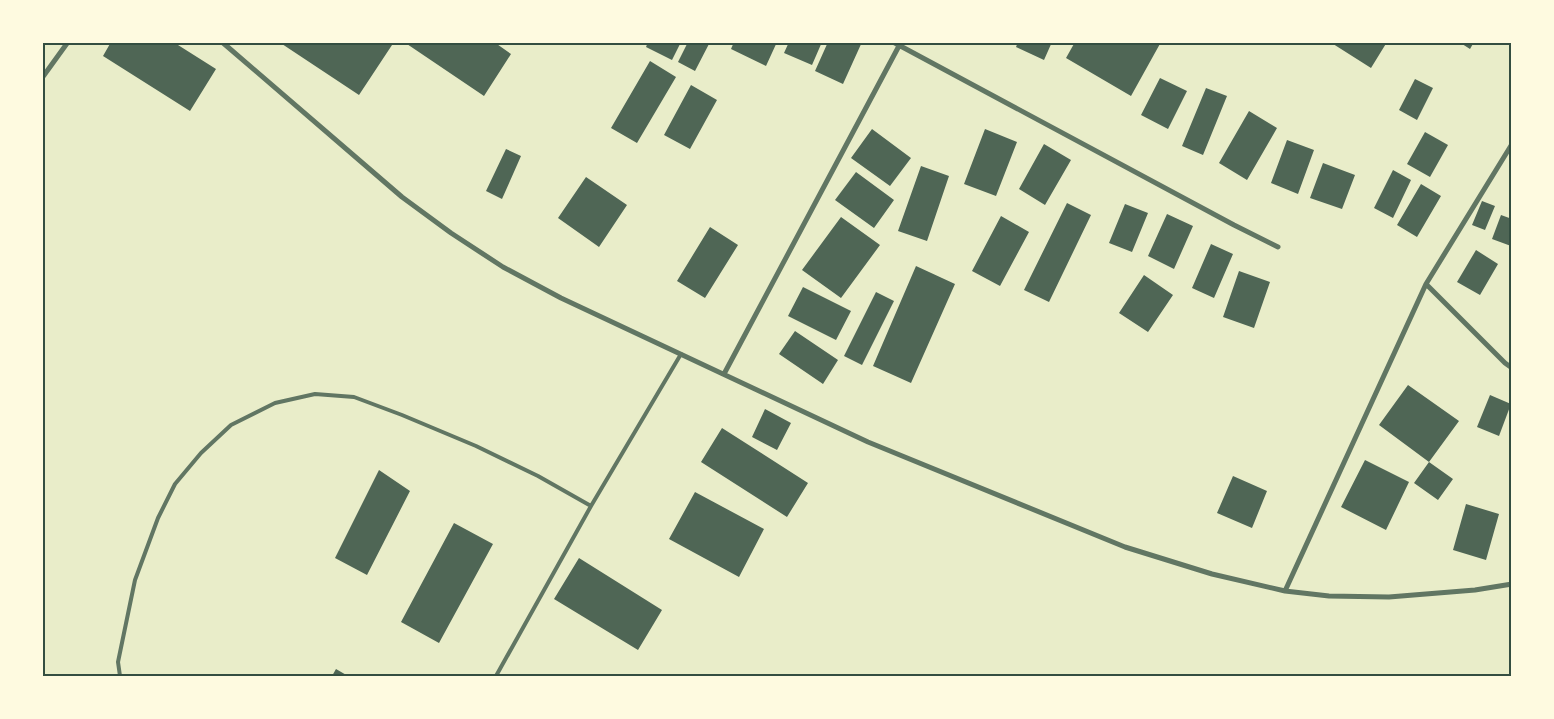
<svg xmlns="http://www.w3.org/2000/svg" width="1554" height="719" font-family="Bitter,serif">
<rect width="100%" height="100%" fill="#e9edc9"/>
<!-- building -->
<path fill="#4f6655" d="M 111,42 L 180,42 L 178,45 L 216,69 L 190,111 L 103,56 Z
M 279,42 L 394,42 L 359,95 Z
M 404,42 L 494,42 L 511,54 L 484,96 Z
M 648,42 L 681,42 L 672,60 L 646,47 Z
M 688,42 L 710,42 L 695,71 L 678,62 Z
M 734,42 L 777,42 L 766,66 L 731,49 Z
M 789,42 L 822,42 L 812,65 L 784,53 Z
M 828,42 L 862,42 L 843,84 L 815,71 Z
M 1018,42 L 1052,42 L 1044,60 L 1016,47 Z
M 1075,42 L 1161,42 L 1131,96 L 1066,58 Z
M 1330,42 L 1387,42 L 1371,68 Z
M 1459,42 L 1474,42 L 1470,49 Z
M 650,61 L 676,77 L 637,143 L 611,128 Z
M 1160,78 L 1187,91 L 1168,129 L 1141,115 Z
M 1415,79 L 1433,88 L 1417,120 L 1399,110 Z
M 691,85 L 717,100 L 690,149 L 664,135 Z
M 1206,88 L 1227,96 L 1203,155 L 1182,146 Z
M 1249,111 L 1277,128 L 1247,180 L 1219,163 Z
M 872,129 L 911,158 L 890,186 L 851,158 Z
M 985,129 L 1017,142 L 996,196 L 964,184 Z
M 1425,132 L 1448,145 L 1430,177 L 1407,164 Z
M 1287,140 L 1314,150 L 1298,194 L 1271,183 Z
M 1044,144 L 1071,160 L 1045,205 L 1019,189 Z
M 506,149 L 521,156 L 502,199 L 486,191 Z
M 1323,163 L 1355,175 L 1342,209 L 1310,198 Z
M 921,166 L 949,176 L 927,241 L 898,231 Z
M 1393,170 L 1411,180 L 1393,218 L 1374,208 Z
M 856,172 L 894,200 L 874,228 L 835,200 Z
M 586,177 L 627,205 L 599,247 L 558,218 Z
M 1421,184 L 1441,196 L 1417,237 L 1397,225 Z
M 1482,201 L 1495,206 L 1485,230 L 1472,225 Z
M 1067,203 L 1091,215 L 1049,302 L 1024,290 Z
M 1125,204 L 1148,213 L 1132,252 L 1109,243 Z
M 1167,214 L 1193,226 L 1174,269 L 1148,256 Z
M 1501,215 L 1512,219 L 1511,246 L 1492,239 Z
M 1001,216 L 1029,232 L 1000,286 L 972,271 Z
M 841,217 L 880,245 L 841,298 L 802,270 Z
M 710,227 L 738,245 L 705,298 L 677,281 Z
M 1211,244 L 1233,254 L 1214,298 L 1192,288 Z
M 1476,250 L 1498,264 L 1480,295 L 1457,282 Z
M 916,266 L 955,284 L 911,383 L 873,366 Z
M 1239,271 L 1270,282 L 1254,328 L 1223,317 Z
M 1144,275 L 1173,295 L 1148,332 L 1119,313 Z
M 803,287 L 851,311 L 836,340 L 788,316 Z
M 876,292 L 894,301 L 862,365 L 844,356 Z
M 795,331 L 838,360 L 823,384 L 779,354 Z
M 1408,385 L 1459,421 L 1429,462 L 1379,425 Z
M 1490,395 L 1511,404 L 1499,436 L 1477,427 Z
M 765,409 L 791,423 L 777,450 L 752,437 Z
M 722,428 L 808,483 L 787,517 L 701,462 Z
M 1365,460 L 1409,482 L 1386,530 L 1341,507 Z
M 1429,462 L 1453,479 L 1438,500 L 1414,483 Z
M 379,470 L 410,491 L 367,575 L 335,558 Z
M 1233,476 L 1267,491 L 1252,528 L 1217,513 Z
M 695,492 L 764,529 L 739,577 L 669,539 Z
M 1466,504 L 1499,514 L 1486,560 L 1453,550 Z
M 454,523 L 493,544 L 439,643 L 401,622 Z
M 579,558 L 662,610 L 638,650 L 554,599 Z
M 336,669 L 348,676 L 332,676 Z"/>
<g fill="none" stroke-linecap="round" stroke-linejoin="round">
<!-- service -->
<path stroke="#617663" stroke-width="4" d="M 120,676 L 118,662 L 135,580 L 158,518 L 175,484 L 201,453 L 231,425 L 275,403 L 315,394 L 354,397 L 402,415 L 476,446 L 538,476 L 591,506
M 496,676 L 591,506 L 681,354"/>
<!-- minor -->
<path stroke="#617663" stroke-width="5" d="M 222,42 L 402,197 L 451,233 L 503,267 L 561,298 L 868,442 L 1125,547 L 1212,574 L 1285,591 L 1329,596 L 1389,597 L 1475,590 L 1512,584
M 893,42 L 1234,225 L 1278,247
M 42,78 L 68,42
M 1426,284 L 1505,363 L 1512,368
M 724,374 L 900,44
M 1285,591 L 1426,284 L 1512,144"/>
</g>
<!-- border -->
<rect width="1554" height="719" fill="none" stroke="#fefae0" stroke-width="88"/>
<rect x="44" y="44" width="1466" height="631" fill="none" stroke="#344e41" stroke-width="2"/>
</svg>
